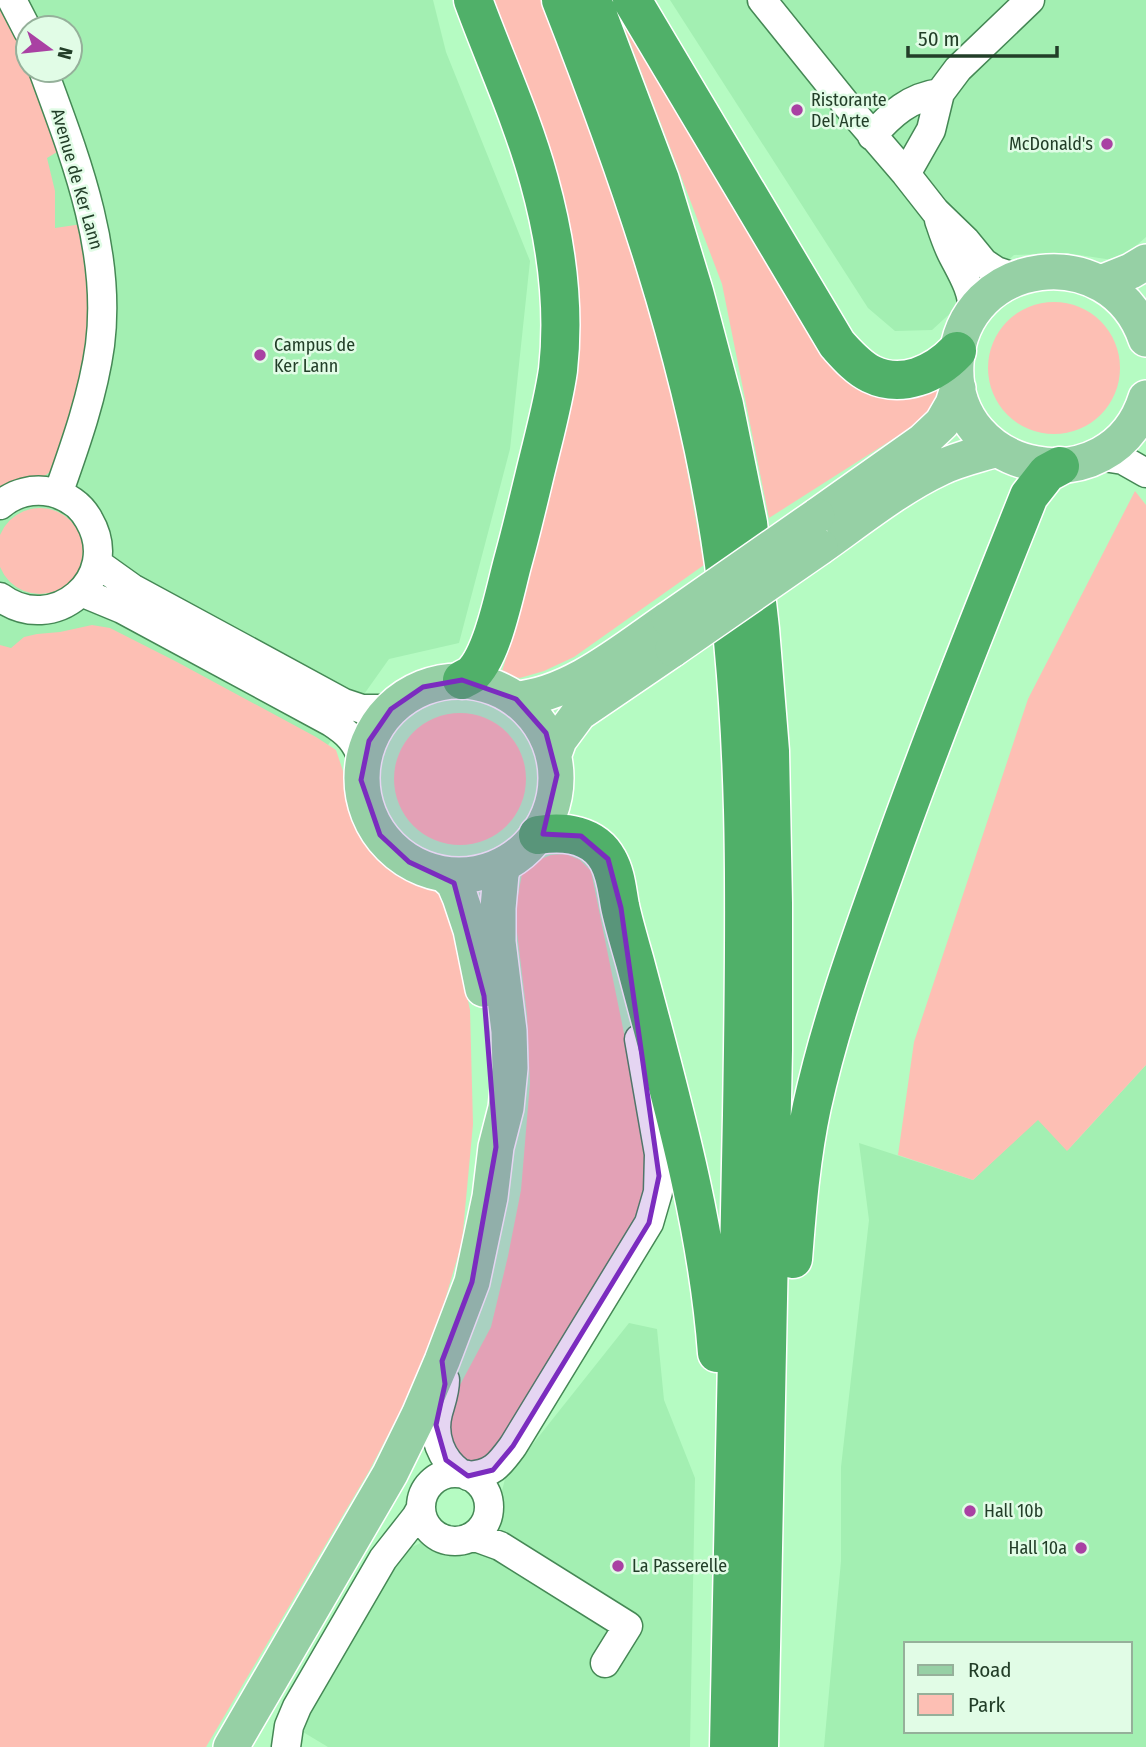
<svg xmlns="http://www.w3.org/2000/svg" width="1146" height="1747" font-family="'Fira Sans Condensed',sans-serif">
<rect width="100%" height="100%" fill="#b5fbc2"/>
<!-- built -->
<path fill="#a3efb2" fill-rule="evenodd" d="M 0,0 L 433,0 L 446,52 L 530,261 L 510,449 L 459,643 L 389,659 L 311,769 L 0,715 ZM 28,28 L 70,28 L 70,70 L 28,70 Z
M 670,0 L 1146,0 L 1146,237 L 1119,261 L 1066,253 L 1014,255 L 932,330 L 895,331 L 868,308 Z
M 1146,1065 L 1146,1747 L 824,1747 L 841,1561 L 841,1467 L 869,1220 L 859,1143 L 973,1180 L 1038,1119 L 1068,1150 ZM 906,1644 L 1130,1644 L 1130,1731 L 906,1731 Z
M 629,1323 L 657,1329 L 664,1400 L 695,1478 L 690,1747 L 328,1747 L 298,1729 L 399,1553 L 425,1541 L 445,1545 L 476,1544 L 495,1518 L 505,1479 Z"/>
<!-- green -->
<path fill="#fdbfb4" d="M 0,0 L 17,26 L 28,52 L 28,70 L 35,70 L 62,149 L 47,158 L 55,191 L 55,228 L 82,224 L 89,257 L 88,360 L 54,469 L 40,479 L 0,496 Z
M 486,0 L 541,0 L 601,157 L 645,300 L 678,420 L 704,565 L 574,657 L 544,671 L 520,678 L 501,674 L 514,634 L 570,410 L 578,328 Z
M 614,0 L 842,366 L 950,373 L 926,418 L 769,518 L 722,284 Z
M988 368a66 66 0 1 1 132 0a66 66 0 1 1-132 0Z
M 1135,491 L 1146,505 L 1146,1065 L 1067,1151 L 1038,1120 L 973,1180 L 898,1155 L 914,1042 L 1028,699 Z
M-3 551a43 43 0 1 1 86 0a43 43 0 1 1-86 0Z
M 92,625 L 110,628 L 177,662 L 316,737 L 336,750 L 343,771 L 349,812 L 371,848 L 392,869 L 424,883 L 442,897 L 453,931 L 470,1010 L 473,1124 L 462,1242 L 427,1361 L 369,1471 L 206,1747 L 0,1747 L 0,645 L 11,648 L 24,637 L 37,634 L 60,632 Z
M394 779a66 66 0 1 1 132 0a66 66 0 1 1-132 0Z
M 566,854 L 580,860 L 591,871 L 642,1122 L 647,1172 L 639,1207 L 625,1240 L 489,1461 L 466,1466 L 448,1444 L 453,1398 L 491,1327 L 508,1256 L 521,1190 L 530,1083 L 527,1015 L 517,932 L 517,901 L 522,874 L 531,863 L 551,855 Z"/>
<g fill="none" stroke-linecap="round" stroke-linejoin="round">
<!-- minor casing -->
<g stroke="#458855" stroke-width="31">
<path id="minor" d="M 12,0 L 28,31
M 762,0 L 845,103 L 906,174 L 935,211 L 966,241 L 984,263 L 996,271 L 1017,278
M 43,70 C 75,157 112,250 100,345 C 93,396 75,446 58,494
M 872,136 C 891,114 910,97 940,93
M 906,174 L 931,130 L 940,93 L 958,69 L 1030,0
M 939,220 C 943,232 947,245 953,256 C 963,275 973,291 973,313
M 1097,456 L 1123,460 L 1146,473
M 0,505 C 14,493 33,488 51,492 C 67,496 81,505 89,520 C 123,578 53,637 0,597
M 97,563 L 132,588 L 344,703 L 362,709 L 391,709
M 81,592 L 122,609 L 331,722 C 348,733 356,741 363,761
M 445,1380 C 445,1392 441,1402 438,1413 C 432,1436 441,1459 460,1473
M421 1507a34 34 0 1 1 68 0a34 34 0 1 1-68 0Z
M 468,1476 C 493,1474 499,1465 513,1446 L 649,1223 L 658,1192 L 659,1154 L 639,1039
M 469,1538 L 478,1538 L 500,1546 L 628,1626 L 605,1663
M 286,1747 L 289,1726 L 297,1707 L 383,1559 L 416,1517 L 421,1508"/>
</g>
<!-- major casing -->
<g stroke="#fff" stroke-width="38">
<path id="major" d="M 1101,283 L 1131,271 L 1146,262
M 1146,339 C 1111,237 962,256 956,363 C 949,476 1112,507 1146,398
M 817,516 L 923,441 L 942,423 L 953,404 L 958,388
M 820,547 C 857,521 899,487 940,468 C 958,459 978,455 997,449
M362 778a97 97 0 1 1 194 0a97 97 0 1 1-194 0Z
M 516,699 C 571,695 625,649 669,619
M 554,754 L 559,740 L 579,713 L 673,649
M 445,875 L 454,883 L 460,897 L 471,930 L 483,989
M 231,1747 L 390,1474 L 419,1415 L 442,1361 L 472,1282 L 490,1197 L 496,1147 L 506,1108 L 510,1068 L 509,1031 L 498,942 L 498,908 L 501,874 L 504,865"/>
</g>
<!-- highway casing -->
<g stroke="#fff" stroke-width="41">
<path id="highway" d="M 561,0 C 629,174 691,352 720,537 C 750,728 745,922 742,1115 C 738,1325 733,1536 729,1747
M 592,0 L 660,180 L 694,292 L 724,405 L 748,523 L 760,629 L 770,751 L 773,903 L 773,1050 L 759,1747
M 632,0 L 837,344 C 847,355 857,367 871,374 C 902,389 935,374 957,351
M 462,680 C 465,678 468,677 471,675 C 493,656 505,590 513,561 C 523,525 531,489 540,453 C 547,425 554,398 558,370 C 565,307 556,241 539,180 C 522,118 495,60 473,0
M 538,835 C 564,831 594,834 608,860 C 616,874 617,890 620,906 C 624,925 630,944 635,962 C 669,1091 707,1220 717,1353
M 793,1259 C 797,1208 801,1157 812,1106 C 830,1025 858,946 886,868 C 930,743 980,619 1029,496 L 1047,473 L 1060,466"/>
</g>
<!-- minor -->
<use href="#minor" stroke="#fff" stroke-width="28"/>
<!-- major -->
<use href="#major" stroke="#96d0a5" stroke-width="35"/>
<!-- highway -->
<use href="#highway" stroke="#50b069" stroke-width="38"/>
<!-- major-bridge casing -->
<g stroke="#fff" stroke-width="38" stroke-linecap="butt">
<path id="major-bridge" d="M 669,619 L 817,516
M 673,649 L 820,547"/>
</g>
<!-- major-bridge -->
<use href="#major-bridge" stroke="#96d0a5" stroke-width="35"/>
</g>
<!-- marked area -->
<path fill="#7b2cbf" fill-opacity="0.2" stroke="#7b2cbf" stroke-width="5" stroke-linejoin="round" d="M 462,680 L 516,699 L 546,733 L 557,775 L 543,834 L 581,836 L 608,859 L 621,908 L 659,1176 L 649,1223 L 513,1446 L 493,1470 L 468,1476 L 446,1460 L 436,1425 L 445,1384 L 442,1361 L 472,1282 L 496,1147 L 484,996 L 454,883 L 409,862 L 380,835 L 361,780 L 369,741 L 391,709 L 423,687 Z"/>
<!-- markers -->
<g fill="#a941a3" stroke="#e1fce6" stroke-width="2.5">
<circle cx="797" cy="110" r="7"/>
<circle cx="1107" cy="144" r="7"/>
<circle cx="260" cy="355" r="7"/>
<circle cx="970" cy="1511" r="7"/>
<circle cx="1081" cy="1548" r="7"/>
<circle cx="618" cy="1566" r="7"/>
</g>
<g text-anchor="middle" stroke-width="5" stroke-linejoin="round" paint-order="stroke">
<!-- poi labels -->
<g font-size="18" fill="#223e28" stroke="#e1fce6" text-anchor="start">
<text x="811" y="106">Ristorante<tspan x="811" dy="21">Del Arte</tspan></text>
<text x="1093" y="150" text-anchor="end">McDonald's</text>
<text x="274" y="351">Campus de<tspan x="274" dy="21">Ker Lann</tspan></text>
<text x="984" y="1517">Hall 10b</text>
<text x="1067" y="1554" text-anchor="end">Hall 10a</text>
<text x="632" y="1572">La Passerelle</text>
</g>
<!-- street labels -->
<g font-size="18" fill="#223e28" stroke="#e1fce6">
<text transform="translate(77 179) rotate(74)" y="6">Avenue de Ker Lann</text>
</g>
</g>
<!-- legend -->
<rect x="904" y="1642" width="228" height="91" fill="#e1fce6" stroke="#95b09a" stroke-width="2"/>
<rect x="918" y="1665" width="35" height="10" fill="#96d0a5" stroke="#95b09a" stroke-width="2"/>
<text x="968" y="1677" font-size="21" fill="#223e28">Road</text>
<rect x="918" y="1694" width="35" height="21" fill="#fdbfb4" stroke="#95b09a" stroke-width="2"/>
<text x="968" y="1712" font-size="21" fill="#223e28">Park</text>
<!-- north arrow -->
<g transform="translate(49 49) rotate(105)"><circle r="33" fill="#e1fce6" stroke="#95b09a" stroke-width="2"/>
<path d="M0-5L12 26L0 18L-12 26Z" fill="#a941a3"/>
<text y="-10" font-size="19" font-weight="bold" text-anchor="middle" fill="#223e28">N</text>
</g>
<!-- scale -->
<path d="M908 46v10h149v-10" fill="none" stroke="#223e28" stroke-width="3.5"/>
<text x="918" y="46" font-size="21" fill="#223e28" stroke="#e1fce6" stroke-width="5" paint-order="stroke">50 m</text>
</svg>
